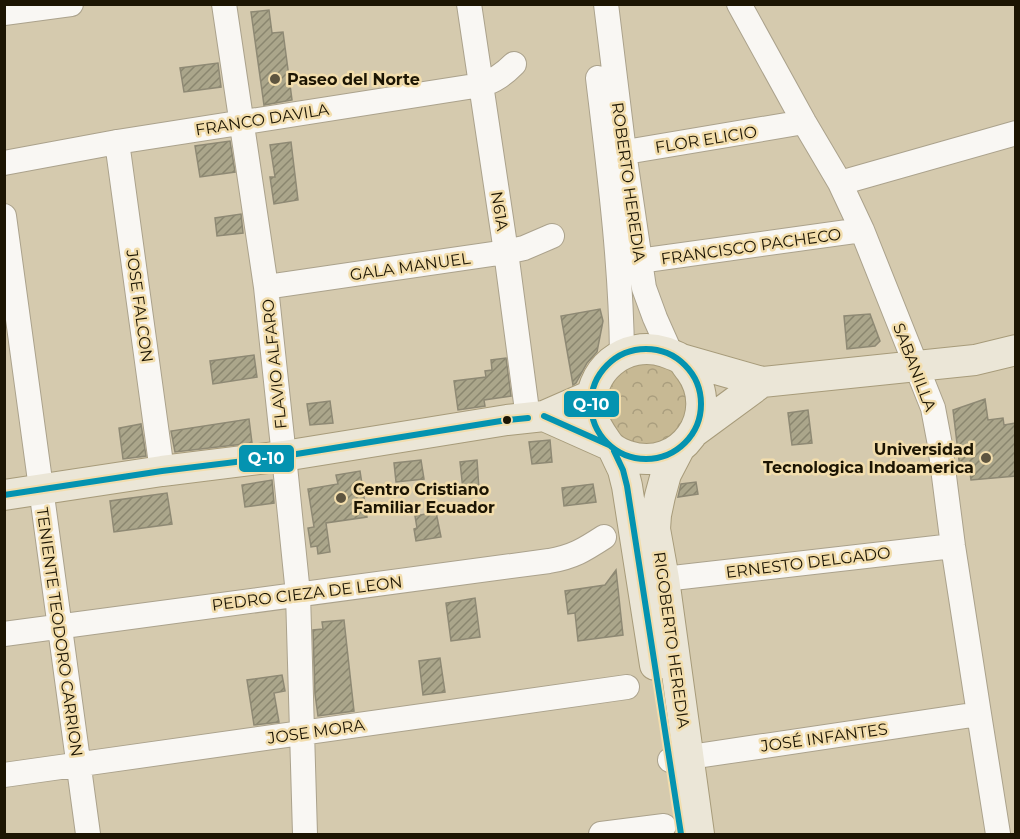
<svg xmlns="http://www.w3.org/2000/svg" width="1020" height="839" font-family="Montserrat,sans-serif">
<defs>
<pattern id="forest-crowns" width="20" height="18" patternUnits="userSpaceOnUse" patternTransform="scale(1.5)"><rect width="20" height="18" fill="#c7b994"/><path d="M2 6a3 3 0 1 1 6 0M12 15a3 3 0 1 1 6 0" fill="none" stroke="#aa9e7e"/></pattern>
<pattern id="building-hatch" width="6" height="6" patternUnits="userSpaceOnUse" patternTransform="scale(1.5)"><rect width="6" height="6" fill="#aba68b"/><path d="M-1 1l2-2M0 6l6-6M5 7l2-2" fill="none" stroke="#8a866f"/></pattern>
</defs>
<rect width="100%" height="100%" fill="#d5caae"/>
<!-- forest -->
<path fill="url(#forest-crowns)" d="M 654,356 L 691,384 L 687,431 L 647,454 L 605,432 L 602,385 L 610,371 Z"/>
<!-- building -->
<path fill="url(#building-hatch)" stroke="#8e8974" stroke-width="1.5" d="M 269,10 L 272,33 L 283,32 L 292,100 L 264,105 L 251,12 Z
M 218,63 L 221,87 L 184,92 L 180,68 Z
M 230,141 L 235,172 L 200,177 L 195,146 Z
M 291,142 L 298,200 L 274,204 L 270,177 L 275,177 L 270,145 Z
M 241,214 L 243,233 L 217,236 L 215,218 Z
M 600,309 L 603,321 L 597,352 L 587,363 L 576,383 L 573,385 L 561,316 Z
M 870,314 L 880,341 L 875,346 L 847,349 L 844,316 Z
M 254,355 L 257,377 L 213,384 L 210,361 Z
M 506,358 L 511,396 L 484,400 L 485,406 L 458,410 L 454,381 L 486,377 L 485,371 L 492,370 L 491,360 Z
M 985,399 L 988,420 L 1003,418 L 1004,425 L 1016,423 L 1016,476 L 971,480 L 969,466 L 960,468 L 953,410 Z
M 330,401 L 333,423 L 310,425 L 307,404 Z
M 808,410 L 812,443 L 792,445 L 788,413 Z
M 249,419 L 252,443 L 175,452 L 171,431 Z
M 141,424 L 146,456 L 123,459 L 119,428 Z
M 550,440 L 552,462 L 532,464 L 529,442 Z
M 421,460 L 424,479 L 396,482 L 394,463 Z
M 477,460 L 479,489 L 463,490 L 460,462 Z
M 360,471 L 367,517 L 326,523 L 330,552 L 318,554 L 317,546 L 311,547 L 308,528 L 314,527 L 308,489 L 338,484 L 336,475 Z
M 272,480 L 274,503 L 245,507 L 242,485 Z
M 696,482 L 698,494 L 678,497 L 681,484 Z
M 593,484 L 596,502 L 564,506 L 562,488 Z
M 167,493 L 172,524 L 114,532 L 110,501 Z
M 436,512 L 441,537 L 416,541 L 414,529 L 417,528 L 415,516 Z
M 616,570 L 623,635 L 578,641 L 575,613 L 568,614 L 565,591 L 605,585 Z
M 475,598 L 480,637 L 451,641 L 446,603 Z
M 344,620 L 354,711 L 318,716 L 315,694 L 313,630 L 323,629 L 322,622 Z
M 440,658 L 445,692 L 423,695 L 419,661 Z
M 282,675 L 285,691 L 274,693 L 279,722 L 254,725 L 247,680 Z"/>
<g fill="none" stroke-linecap="round" stroke-linejoin="round">
<!-- minor casing -->
<g stroke="#aba28c" stroke-width="26">
<path id="minor" d="M 224,4 L 266,287 L 285,466 L 298,594 L 305,834
M 469,4 L 506,252 L 528,418
M 606,4 L 624,152 L 644,288 L 655,318 L 671,354
M 739,4 L 804,122 L 840,183 L 862,230 L 933,408 L 940,445 L 953,546 L 979,714 L 998,834
M 4,13 L 71,4
M 598,78 C 609,170 621,262 622,354
M 117,142 L 162,471
M 608,155 L 804,122
M 4,163 L 117,142 L 481,85 C 495,81 504,74 514,64
M 840,183 L 1016,133
M 4,216 L 88,834
M 639,261 L 862,230
M 266,287 L 506,252 L 524,248 L 552,236
M 664,579 L 953,546
M 4,634 L 549,561 C 573,557 584,550 604,537
M 670,760 L 979,714
M 4,775 L 627,687
M 601,834 L 664,826"/>
</g>
<!-- major casing -->
<g stroke="#a79b7a" stroke-width="32">
<path id="major" d="M 681,359 L 762,382 L 975,360 L 1016,350
M 544,416 L 609,445 C 615,452 620,453 628,456 C 681,473 722,414 690,370 C 687,367 685,362 681,359 C 677,356 670,354 665,352 C 625,339 586,371 592,413 C 594,425 602,435 609,445
M 694,432 L 762,382
M 679,449 L 666,474 L 660,496 L 656,515 L 655,529 L 664,579 L 699,834
M 614,451 L 623,470 L 627,486 L 655,665
M 4,495 L 162,471 L 284,456 L 507,420 L 544,416 L 592,395"/>
</g>
<!-- minor -->
<use href="#minor" stroke="#f9f7f3" stroke-width="24"/>
<!-- major -->
<use href="#major" stroke="#ebe6d7" stroke-width="30"/>
<!-- bus-1 casing -->
<g stroke="#f2ddac" stroke-width="10">
<path id="bus-1" d="M591 404a55 55 0 1 1 110 0a55 55 0 1 1-110 0Z
M 544,416 L 609,445
M 614,451 L 623,470 L 627,486 L 681,834
M 4,495 L 162,471 L 284,456 L 507,420 L 528,418"/>
</g>
<!-- bus-1 -->
<use href="#bus-1" stroke="#0493b0" stroke-width="6"/>
</g>
<!-- markers -->
<g fill="#5d543f" stroke="#f2ddac" stroke-width="2">
<circle cx="275" cy="79" r="6"/>
<circle cx="986" cy="458" r="6"/>
<circle cx="341" cy="498" r="6"/>
</g>
<circle fill="#1c1503" stroke="#f2ddac" stroke-width="2" cx="507" cy="420" r="5"/>
<g text-anchor="middle" stroke-width="5" stroke-linejoin="round" paint-order="stroke">
<!-- poi labels -->
<g font-size="16" font-weight="bold" fill="#1c1503" stroke="#f2ddac" text-anchor="start">
<text x="287" y="85">Paseo del Norte</text>
<text x="974" y="455" text-anchor="end">Universidad<tspan x="974" dy="18">Tecnologica Indoamerica</tspan></text>
<text x="353" y="495">Centro Cristiano<tspan x="353" dy="18">Familiar Ecuador</tspan></text>
</g>
<!-- street labels -->
<g font-size="16" fill="#1c1503" stroke="#f2ddac">
<text transform="translate(262 119) rotate(-9)" y="6">FRANCO DAVILA</text>
<text transform="translate(706 139) rotate(-9)" y="6">FLOR ELICIO</text>
<text transform="translate(629 182) rotate(82)" y="6">ROBERTO HEREDIA</text>
<text transform="translate(500 211) rotate(81)" y="6">N61A</text>
<text transform="translate(751 246) rotate(-8)" y="6">FRANCISCO PACHECO</text>
<text transform="translate(410 266) rotate(-8)" y="6">GALA MANUEL</text>
<text transform="translate(140 306) rotate(82)" y="6">JOSE FALCON</text>
<text transform="translate(274 364) rotate(-96)" y="6">FLAVIO ALFARO</text>
<text transform="translate(915 367) rotate(69)" y="6">SABANILLA</text>
<text transform="translate(808 562) rotate(-7)" y="6">ERNESTO DELGADO</text>
<text transform="translate(307 593) rotate(-7)" y="6">PEDRO CIEZA DE LEON</text>
<text transform="translate(60 632) rotate(82)" y="6">TENIENTE TEODORO CARRION</text>
<text transform="translate(672 640) rotate(82)" y="6">RIGOBERTO HEREDIA</text>
<text transform="translate(316 731) rotate(-8)" y="6">JOSE MORA</text>
<text transform="translate(824 737) rotate(-8)" y="6">JOSÉ INFANTES</text>
</g>
</g>
<g stroke="#f2ddac" stroke-width="2">
<rect x="563" y="390" width="57" height="28" rx="6" fill="#0493b0"/>
<rect x="238" y="444" width="57" height="29" rx="6" fill="#0493b0"/>
</g>
<g font-size="16" text-anchor="middle" font-weight="bold" fill="#fff">
<text x="591" y="410">Q-10</text>
<text x="266" y="464">Q-10</text>
</g>
<!-- border -->
<rect width="1020" height="839" fill="none" stroke="#1c1503" stroke-width="12"/>
</svg>
